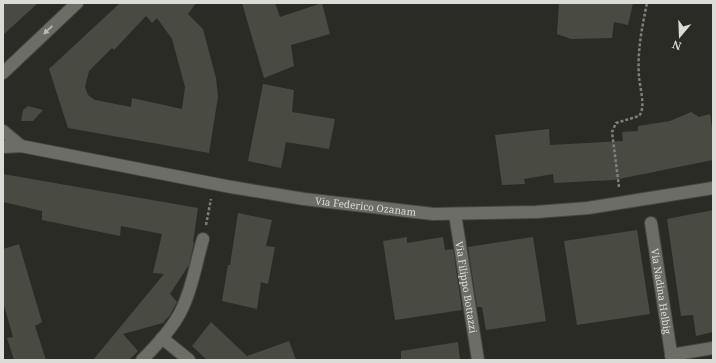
<svg xmlns="http://www.w3.org/2000/svg" width="716" height="363" font-family="'Noto Serif',serif">
<rect width="100%" height="100%" fill="#2a2b24"/>
<!-- building -->
<path fill="#494b43" fill-rule="evenodd" d="M 3,3 L 38,3 L 3,35 Z
M 120,3 L 196,3 L 188,14 L 203,29 L 216,78 L 218,97 L 209,153 L 68,128 L 49,69 ZM 146,16 L 152,23 L 157,18 L 172,39 L 185,87 L 182,109 L 132,98 L 131,107 L 95,100 L 88,95 L 85,87 L 89,71 L 112,48 L 114,50 Z
M 242,3 L 275,3 L 280,17 L 322,3 L 330,34 L 291,45 L 294,66 L 264,78 Z
M 559,3 L 633,3 L 628,25 L 614,22 L 612,38 L 571,39 L 557,34 Z
M 263,84 L 294,90 L 292,112 L 335,119 L 329,149 L 286,142 L 281,168 L 248,161 Z
M 28,106 L 43,110 L 33,121 L 21,121 L 23,110 Z
M 691,112 L 699,117 L 710,114 L 713,135 L 713,160 L 614,180 L 554,183 L 553,174 L 524,179 L 525,184 L 502,185 L 495,135 L 549,129 L 550,145 L 623,141 L 622,132 L 638,131 L 638,126 L 670,121 Z
M 3,174 L 198,208 L 193,242 L 194,243 L 189,265 L 170,294 L 177,302 L 170,315 L 163,323 L 123,334 L 138,351 L 129,360 L 93,360 L 164,274 L 153,273 L 162,234 L 121,226 L 120,236 L 42,220 L 42,211 L 3,202 Z
M 713,210 L 713,332 L 696,336 L 693,315 L 681,316 L 667,219 Z
M 238,213 L 272,220 L 266,246 L 275,247 L 268,284 L 261,282 L 257,309 L 222,301 L 228,265 L 230,265 Z
M 637,230 L 650,314 L 577,325 L 564,241 Z
M 407,237 L 407,243 L 443,237 L 445,250 L 453,249 L 462,310 L 395,320 L 383,241 Z
M 533,237 L 546,321 L 486,330 L 482,307 L 477,307 L 468,247 Z
M 19,244 L 42,322 L 35,326 L 46,360 L 14,360 L 7,338 L 13,337 L 3,302 L 3,249 Z
M 211,322 L 247,356 L 289,341 L 296,360 L 207,360 L 192,346 Z
M 458,342 L 460,360 L 401,360 L 401,351 Z"/>
<g fill="none" stroke-linecap="round" stroke-linejoin="round">
<!-- street casing -->
<g stroke="#474742" stroke-width="14">
<g id="street">
<path d="M 3,73 L 77,3"/>
<path id="s1" d="M 455,214 L 478,360"/>
<path id="s2" d="M 651,223 L 672,360"/>
<path d="M 162,338 L 189,360"/>
<path d="M 671,355 L 713,348"/>
<path d="M 142,360 C 156,346 171,330 180,313 C 192,290 196,263 203,239"/>
</g>
</g>
<!-- secondary casing -->
<g stroke="#474742" stroke-width="14">
<g id="secondary">
<path d="M 3,131 L 21,146"/>
<path id="s3" d="M 3,147 L 21,146 L 231,187 L 304,199 L 433,214 L 536,212 L 588,208 L 713,188"/>
</g>
</g>
<!-- path -->
<path stroke="#7e7f79" stroke-width="2.5" stroke-dasharray="3 2" stroke-linecap="butt" d="M 619,187 L 612,132 L 616,123 L 639,116 C 646,108 640,88 639,77 C 637,52 642,27 647,3
M 206,225 L 211,199"/>
<!-- street -->
<use href="#street" stroke="#6c6d65" stroke-width="12"/>
<!-- secondary -->
<use href="#secondary" stroke="#6c6d65" stroke-width="12"/>
</g>
<!-- one-way arrows -->
<defs><path id="oneway-solid" d="M-6-.8H1V-3.2L6.5 0L1 3.2V.8H-6Z"/></defs>
<use fill="#babbb5" href="#oneway-solid" transform="translate(48 30) rotate(137)"/>
<g text-anchor="middle" stroke-width="3.5" stroke-linejoin="round" paint-order="stroke">
<!-- street labels -->
<g font-size="10" fill="#dbdcd7" stroke="#2a2b24">
<text dy="4" stroke="none"><textPath href="#s3" startOffset="368">Via Federico Ozanam</textPath></text>
<text dy="4" stroke="none"><textPath href="#s1" startOffset="74">Via Filippo Bottazzi</textPath></text>
<text dy="4" stroke="none"><textPath href="#s2" startOffset="69">Via Nadina Helbig</textPath></text>
</g>
</g>
<!-- border -->
<rect width="716" height="363" fill="none" stroke="#dbdcd7" stroke-width="8"/>
<!-- north arrow -->
<g transform="translate(680 36) rotate(199)" stroke="#2a2b24" stroke-width="3" paint-order="stroke">
<path d="M0-3L7 15L0 10L-7 15Z" fill="#dbdcd7"/>
<text y="-6" font-size="11" font-weight="bold" text-anchor="middle" fill="#dbdcd7">N</text>
</g>
</svg>
